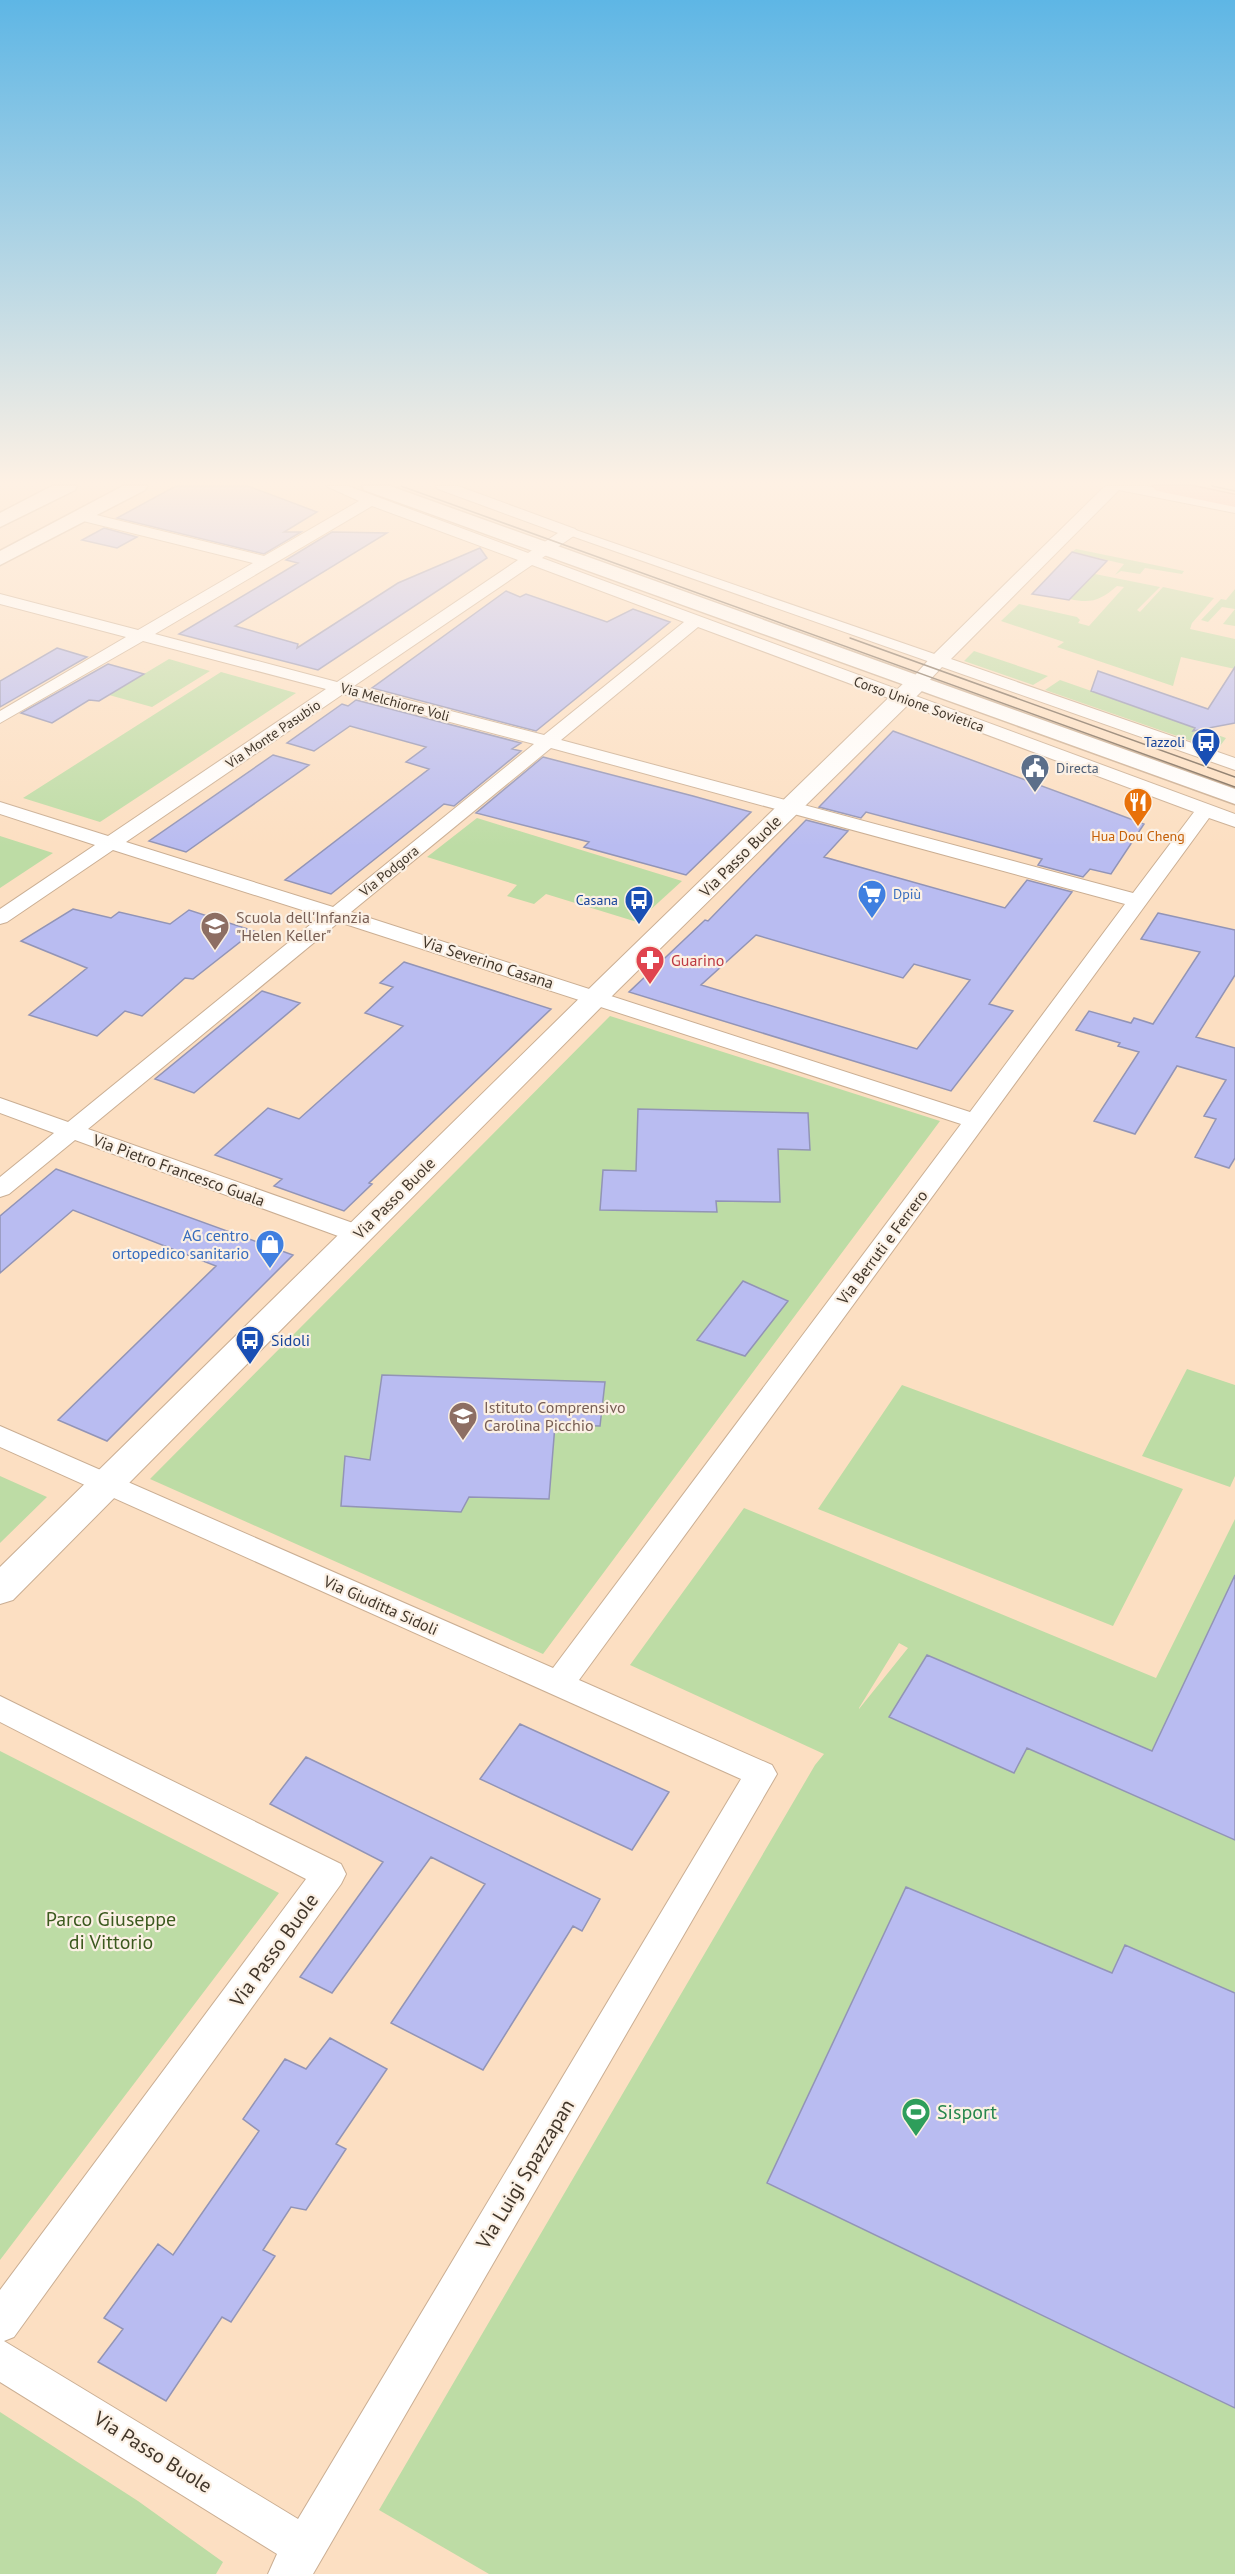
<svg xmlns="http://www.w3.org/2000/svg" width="1235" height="2574" font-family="'PT Sans',sans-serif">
<rect width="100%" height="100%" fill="#fcdfc2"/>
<!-- green -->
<path fill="#bddca5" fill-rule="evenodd" d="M 1076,549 L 1184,571 L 1182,574 L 1145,568 L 1140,574 L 1121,571 L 1115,575 L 1124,564 L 1072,552 Z
M 1090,573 L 1160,587 L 1137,610 L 1140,612 L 1163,587 L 1214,598 L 1192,623 L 1190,629 L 1235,639 L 1235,669 L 1181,657 L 1173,686 L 1057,647 L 1064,642 L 1001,621 L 1019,604 L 1077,617 L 1080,620 L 1078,623 L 1089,626 L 1124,587 L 1117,586 C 1101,600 1091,604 1070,599 L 1083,586 Z
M 1235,589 L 1235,626 L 1223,624 L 1235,609 L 1222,607 L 1208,622 L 1201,620 L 1221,599 L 1226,600 Z
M 974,651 L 1048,676 L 1033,685 L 964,661 Z
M 169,659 L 210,671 L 152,707 L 109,695 Z
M 221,672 L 296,693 L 100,822 L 23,798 Z
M 1060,680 L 1226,738 L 1217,750 L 1045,690 Z
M 477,818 L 682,881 L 637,922 L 546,894 L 534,904 L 507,896 L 517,885 L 427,857 Z
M 0,836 L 53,853 L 0,888 Z
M 610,1016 L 940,1121 L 543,1654 L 150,1479 Z
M 1187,1369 L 1235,1385 L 1235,1476 L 1230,1487 L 1142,1456 Z
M 902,1385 L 1183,1489 L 1113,1626 L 818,1509 Z
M 0,1476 L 47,1497 L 0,1543 Z
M 744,1508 L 1156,1678 L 1235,1519 L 1235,2574 L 489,2574 L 379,2510 L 815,1765 L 824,1754 L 630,1665 ZM 899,1643 L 908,1648 L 859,1709 L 859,1708 Z
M 0,1751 L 279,1893 L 0,2260 Z
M 0,2412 L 138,2501 L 223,2562 L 216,2574 L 0,2574 Z"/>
<!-- building -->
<path fill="#b9bcf1" stroke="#9294b6" stroke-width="1.5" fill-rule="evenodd" d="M 176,486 L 248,486 L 317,512 L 284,532 L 301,532 L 264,554 L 117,518 Z
M 104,528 L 137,537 L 117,548 L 82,540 Z
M 332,532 L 387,533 L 235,626 L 298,644 L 297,648 L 398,583 L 480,548 L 487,558 L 318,670 L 179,634 L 298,563 L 286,560 Z
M 1072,552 L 1107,561 L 1069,600 L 1032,594 Z
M 506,591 L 520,597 L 526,594 L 607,622 L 633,609 L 670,622 L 536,731 L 372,688 Z
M 57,648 L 87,657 L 0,707 L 0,681 Z
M 108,664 L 144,674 L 99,701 L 89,700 L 52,723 L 21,713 Z
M 1235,667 L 1235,723 L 1193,731 L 1195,728 L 1091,691 L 1098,671 L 1208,709 Z
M 356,700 L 521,743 L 512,749 L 521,751 L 454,806 L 444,804 L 331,894 L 285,880 L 429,769 L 406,762 L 426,747 L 350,726 L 314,751 L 287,743 L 342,704 L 348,706 Z
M 893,731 L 1096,806 L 1144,824 L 1111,874 L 1090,869 L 1083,877 L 1038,865 L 1042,859 L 866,812 L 861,818 L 819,807 Z
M 273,755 L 309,765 L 186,852 L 149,841 Z
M 543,757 L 693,796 L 751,812 L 686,875 L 584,847 L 589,842 L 476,813 Z
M 806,820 L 848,831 L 824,857 L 1005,908 L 1027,880 L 1072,892 L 989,1004 L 1013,1011 L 951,1091 L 629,992 L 705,920 L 708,921 ZM 756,935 L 903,978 L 914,964 L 970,980 L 917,1049 L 701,985 Z
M 73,909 L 111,918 L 119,912 L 170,924 L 189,910 L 254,931 L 193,979 L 185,978 L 142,1016 L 125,1011 L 97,1036 L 29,1015 L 87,968 L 21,941 Z
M 1158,913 L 1235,930 L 1235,975 L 1196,1037 L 1235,1048 L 1235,1158 L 1229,1168 L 1195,1157 L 1216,1119 L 1204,1116 L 1226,1080 L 1177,1066 L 1135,1134 L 1094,1121 L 1139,1052 L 1118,1046 L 1120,1043 L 1076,1030 L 1089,1011 L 1131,1023 L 1134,1018 L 1153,1024 L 1200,952 L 1141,939 Z
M 404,962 L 551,1009 L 369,1183 L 372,1184 L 344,1211 L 274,1186 L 282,1179 L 215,1155 L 268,1108 L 299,1119 L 403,1026 L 365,1013 L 393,987 L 380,983 Z
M 262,991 L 300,1003 L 194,1093 L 155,1079 Z
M 638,1109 L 808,1113 L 810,1150 L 778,1149 L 780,1202 L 716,1201 L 717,1212 L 600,1210 L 603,1170 L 636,1171 Z
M 56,1169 L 293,1255 L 107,1441 L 58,1420 L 216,1266 L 73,1210 L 0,1273 L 0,1216 Z
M 743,1281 L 788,1301 L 745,1356 L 697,1340 Z
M 382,1375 L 605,1382 L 600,1426 L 555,1425 L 549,1499 L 469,1497 L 461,1512 L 341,1506 L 345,1456 L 370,1460 Z
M 1235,1575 L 1235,1840 L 1027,1748 L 1014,1773 L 889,1717 L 927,1655 L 1152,1751 Z
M 520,1724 L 669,1792 L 632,1850 L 480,1779 Z
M 306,1757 L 600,1899 L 582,1931 L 573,1926 L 483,2070 L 391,2023 L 485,1884 L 431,1857 L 332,1993 L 300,1977 L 383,1862 L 270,1804 Z
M 906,1887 L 1112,1973 L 1125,1945 L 1235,1993 L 1235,2408 L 767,2183 Z
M 330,2038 L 387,2069 L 336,2144 L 346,2149 L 306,2210 L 291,2207 L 263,2250 L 275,2256 L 231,2322 L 222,2317 L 166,2401 L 98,2362 L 123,2329 L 104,2318 L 158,2244 L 173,2255 L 259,2131 L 243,2119 L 285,2059 L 306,2069 Z"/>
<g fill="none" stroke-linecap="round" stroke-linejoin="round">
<!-- pedestrian casing -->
<g stroke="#caae93" stroke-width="2">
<path id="pedestrian" d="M 570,528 L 943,657 L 945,660 L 943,663 L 933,663 L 566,534 L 564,532 Z"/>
</g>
<!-- minor casing -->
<g stroke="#caae93" stroke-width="2">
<path id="minor" d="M 326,486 L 348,486 L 528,553 L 558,533 L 438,489 L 436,486 L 458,486 L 575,529 L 578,532 L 575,535 L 542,558 L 1235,814 L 1235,827 L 1209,818 L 579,1680 L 772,1765 L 777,1774 L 313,2574 L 268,2574 L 277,2554 L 0,2382 L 0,2290 L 306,1879 L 0,1722 L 0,1696 L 341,1864 L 346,1874 L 341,1884 L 14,2337 L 4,2341 L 298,2519 L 741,1779 L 0,1447 L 0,1426 L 553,1668 L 961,1124 L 339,922 L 88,1129 L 367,1228 L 370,1234 L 367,1240 L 358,1242 L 349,1240 L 75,1140 L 9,1194 L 0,1197 L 0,1177 L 54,1133 L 0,1113 L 0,1098 L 68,1122 L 321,916 L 113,850 L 7,922 L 0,924 L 0,909 L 95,845 L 0,814 L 0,802 L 108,836 L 326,689 L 143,641 L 0,723 L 0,711 L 126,637 L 0,604 L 0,594 L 138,630 L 253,563 L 75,519 L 72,516 L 75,513 L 80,511 L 264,556 L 359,501 ZM 372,506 L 518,560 L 337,682 L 155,634 ZM 532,565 L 684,622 L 544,735 L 354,686 ZM 698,627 L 1194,812 L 1133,893 L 561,740 ZM 343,694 L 534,744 L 333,907 L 126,842 ZM 551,748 L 1125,904 L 970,1112 L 351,912 Z
M 1105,486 L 1147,486 L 1235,503 L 1235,513 L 1119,490 L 951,659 L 1235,758 L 1235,770 L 942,667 L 924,686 L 912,686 L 909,682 L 932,656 Z"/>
</g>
<!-- tertiary casing -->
<g stroke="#caae93" stroke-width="2">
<path id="tertiary" d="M 918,676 L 926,677 L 929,682 L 926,687 L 617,991 L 13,1600 L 0,1604 L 0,1567 L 599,979 L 910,677 Z"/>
</g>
<!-- secondary casing -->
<g stroke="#caae93" stroke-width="3">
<path id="secondary" d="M 52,486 L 77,486 L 75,490 L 0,527 L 0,513 Z
M 123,486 L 147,486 L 145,490 L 0,565 L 0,551 Z
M 362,486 L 390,486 L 1235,789 L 1235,804 L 364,490 Z"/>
</g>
<!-- primary casing -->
<g stroke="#b76a5a" stroke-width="3">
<path id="primary" d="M 1153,486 L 1192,486 L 1235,495 L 1235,507 L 1162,492 L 1155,490 Z"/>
</g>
<!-- pedestrian -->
<use href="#pedestrian" fill="#fff" fill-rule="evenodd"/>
<!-- minor -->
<use href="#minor" fill="#fff" fill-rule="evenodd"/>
<!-- tertiary -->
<use href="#tertiary" fill="#fff" fill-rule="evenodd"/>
<!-- secondary -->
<use href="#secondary" fill="#fff" fill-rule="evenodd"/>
<!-- primary -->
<use href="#primary" fill="#fab6ac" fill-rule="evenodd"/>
<!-- tram -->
<path stroke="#786756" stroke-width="1.5" d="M 401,486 L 1235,787
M 1212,486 L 1235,491
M 850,638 L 1235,777"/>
</g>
<!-- sky -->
<linearGradient id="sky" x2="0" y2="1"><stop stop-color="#5eb6e5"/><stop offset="0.57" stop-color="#fef1e4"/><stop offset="1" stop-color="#fef1e4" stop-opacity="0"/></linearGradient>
<rect width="1235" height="847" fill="url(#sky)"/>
<!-- icons -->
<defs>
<g id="bus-pin" transform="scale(1.5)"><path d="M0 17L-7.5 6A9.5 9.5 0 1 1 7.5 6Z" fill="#1a4fb4" stroke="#fbf0e4"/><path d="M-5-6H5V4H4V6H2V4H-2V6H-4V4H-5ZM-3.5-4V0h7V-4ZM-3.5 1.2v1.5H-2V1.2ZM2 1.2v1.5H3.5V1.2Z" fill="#fff"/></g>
<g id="civic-pin" transform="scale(1.5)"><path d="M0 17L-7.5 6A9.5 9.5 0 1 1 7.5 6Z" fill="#5c6f8a" stroke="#fbf0e4"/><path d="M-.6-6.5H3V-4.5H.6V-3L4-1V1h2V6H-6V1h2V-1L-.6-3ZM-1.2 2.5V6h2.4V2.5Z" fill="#fff"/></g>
<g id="restaurant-pin" transform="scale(1.5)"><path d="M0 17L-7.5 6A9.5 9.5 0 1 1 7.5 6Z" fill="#e8710a" stroke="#fbf0e4"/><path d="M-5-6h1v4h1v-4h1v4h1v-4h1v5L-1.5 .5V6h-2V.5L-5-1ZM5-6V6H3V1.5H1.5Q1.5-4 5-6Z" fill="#fff"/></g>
<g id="supermarket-pin" transform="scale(1.5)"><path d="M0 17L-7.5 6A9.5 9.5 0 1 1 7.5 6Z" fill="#3f7fe0" stroke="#fbf0e4"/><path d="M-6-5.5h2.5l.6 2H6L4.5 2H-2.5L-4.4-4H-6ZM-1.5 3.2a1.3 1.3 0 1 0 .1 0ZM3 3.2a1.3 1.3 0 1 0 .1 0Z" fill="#fff"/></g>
<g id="school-pin" transform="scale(1.5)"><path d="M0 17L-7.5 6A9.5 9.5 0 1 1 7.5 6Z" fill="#8d6e63" stroke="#fbf0e4"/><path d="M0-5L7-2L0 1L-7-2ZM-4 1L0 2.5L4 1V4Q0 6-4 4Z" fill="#fff"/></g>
<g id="pharmacy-pin" transform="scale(1.5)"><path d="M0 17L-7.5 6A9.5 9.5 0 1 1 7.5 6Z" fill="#e0444e" stroke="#fbf0e4"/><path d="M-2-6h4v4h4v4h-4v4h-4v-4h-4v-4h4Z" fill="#fff"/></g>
<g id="shop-pin" transform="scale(1.5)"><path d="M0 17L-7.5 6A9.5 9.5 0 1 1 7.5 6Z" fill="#3f7fe0" stroke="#fbf0e4"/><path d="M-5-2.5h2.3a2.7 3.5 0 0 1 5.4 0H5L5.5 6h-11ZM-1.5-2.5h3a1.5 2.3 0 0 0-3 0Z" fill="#fff"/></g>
<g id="stadium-pin" transform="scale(1.5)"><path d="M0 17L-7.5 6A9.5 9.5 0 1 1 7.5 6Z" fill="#2e9e5b" stroke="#fbf0e4"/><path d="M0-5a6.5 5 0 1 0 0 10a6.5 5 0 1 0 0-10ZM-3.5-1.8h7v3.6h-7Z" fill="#fff"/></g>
</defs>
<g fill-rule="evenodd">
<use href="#bus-pin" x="1206" y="742"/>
<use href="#civic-pin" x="1035" y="768"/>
<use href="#restaurant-pin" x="1138" y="802"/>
<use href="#supermarket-pin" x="872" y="894"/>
<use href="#bus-pin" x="639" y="900"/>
<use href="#school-pin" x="215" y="926"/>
<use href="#pharmacy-pin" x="650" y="960"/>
<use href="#shop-pin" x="270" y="1244"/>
<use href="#bus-pin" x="250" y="1340"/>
<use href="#school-pin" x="463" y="1416"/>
<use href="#stadium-pin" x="916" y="2112"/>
</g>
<g text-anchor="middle" stroke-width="4.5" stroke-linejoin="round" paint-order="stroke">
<!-- far-street labels -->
<g font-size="14" fill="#41362a" stroke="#fbf0e4">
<text transform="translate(395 702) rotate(15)" y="5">Via Melchiorre Voli</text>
<text transform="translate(919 704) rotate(20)" y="5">Corso Unione Sovietica</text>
<text transform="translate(273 734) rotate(-34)" y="5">Via Monte Pasubio</text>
<text transform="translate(389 871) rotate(-39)" y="5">Via Podgora</text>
</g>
<!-- far-transit labels -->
<g font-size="14" fill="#164399" stroke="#fbf0e4" text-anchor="end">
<text x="1185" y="747">Tazzoli</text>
<text x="618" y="905">Casana</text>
</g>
<!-- far-service labels -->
<g font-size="14" fill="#4e5e75" stroke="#fbf0e4" text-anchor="start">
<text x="1056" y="773">Directa</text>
</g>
<!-- far-food labels -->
<g font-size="14" fill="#c56008" stroke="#fbf0e4">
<text x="1138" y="841">Hua Dou Cheng</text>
</g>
<!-- far-shop labels -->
<g font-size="14" fill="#366cbe" stroke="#fbf0e4" text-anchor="start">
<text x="893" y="899">Dpiù</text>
</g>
<!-- street labels -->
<g font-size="16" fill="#41362a" stroke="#fbf0e4">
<text transform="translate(740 856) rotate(-45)" y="6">Via Passo Buole</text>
<text transform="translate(488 962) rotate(18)" y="6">Via Severino Casana</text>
<text transform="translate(179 1170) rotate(20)" y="6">Via Pietro Francesco Guala</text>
<text transform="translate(394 1198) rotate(-45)" y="6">Via Passo Buole</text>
<text transform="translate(882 1247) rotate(-53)" y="6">Via Berruti e Ferrero</text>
<text transform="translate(381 1605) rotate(24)" y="6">Via Giuditta Sidoli</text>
</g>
<!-- education labels -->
<g font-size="16" fill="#785e54" stroke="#fbf0e4" text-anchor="start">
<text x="236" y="923">Scuola dell'Infanzia<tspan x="236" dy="18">"Helen Keller"</tspan></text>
<text x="484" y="1413">Istituto Comprensivo<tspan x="484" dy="18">Carolina Picchio</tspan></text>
</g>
<!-- health labels -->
<g font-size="16" fill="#be3a42" stroke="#fbf0e4" text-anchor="start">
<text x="671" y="966">Guarino</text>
</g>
<!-- shop labels -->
<g font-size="16" fill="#366cbe" stroke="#fbf0e4" text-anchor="end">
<text x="249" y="1241">AG centro<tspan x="249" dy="18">ortopedico sanitario</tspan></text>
</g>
<!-- transit labels -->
<g font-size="16" fill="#164399" stroke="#fbf0e4" text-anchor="start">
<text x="271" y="1346">Sidoli</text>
</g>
<!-- near-park labels -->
<g font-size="20" fill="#3b591e" stroke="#fbf0e4">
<text x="111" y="1926">Parco Giuseppe<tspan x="111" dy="23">di Vittorio</tspan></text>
</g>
<!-- near-street labels -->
<g font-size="20" fill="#41362a" stroke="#fbf0e4">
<text transform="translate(274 1950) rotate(-54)" y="7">Via Passo Buole</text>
<text transform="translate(525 2174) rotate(-59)" y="7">Via Luigi Spazzapan</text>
<text transform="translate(153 2452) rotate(32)" y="7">Via Passo Buole</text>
</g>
<!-- near-leisure labels -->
<g font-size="20" fill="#27864d" stroke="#fbf0e4" text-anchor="start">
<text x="937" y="2119">Sisport</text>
</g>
</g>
</svg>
